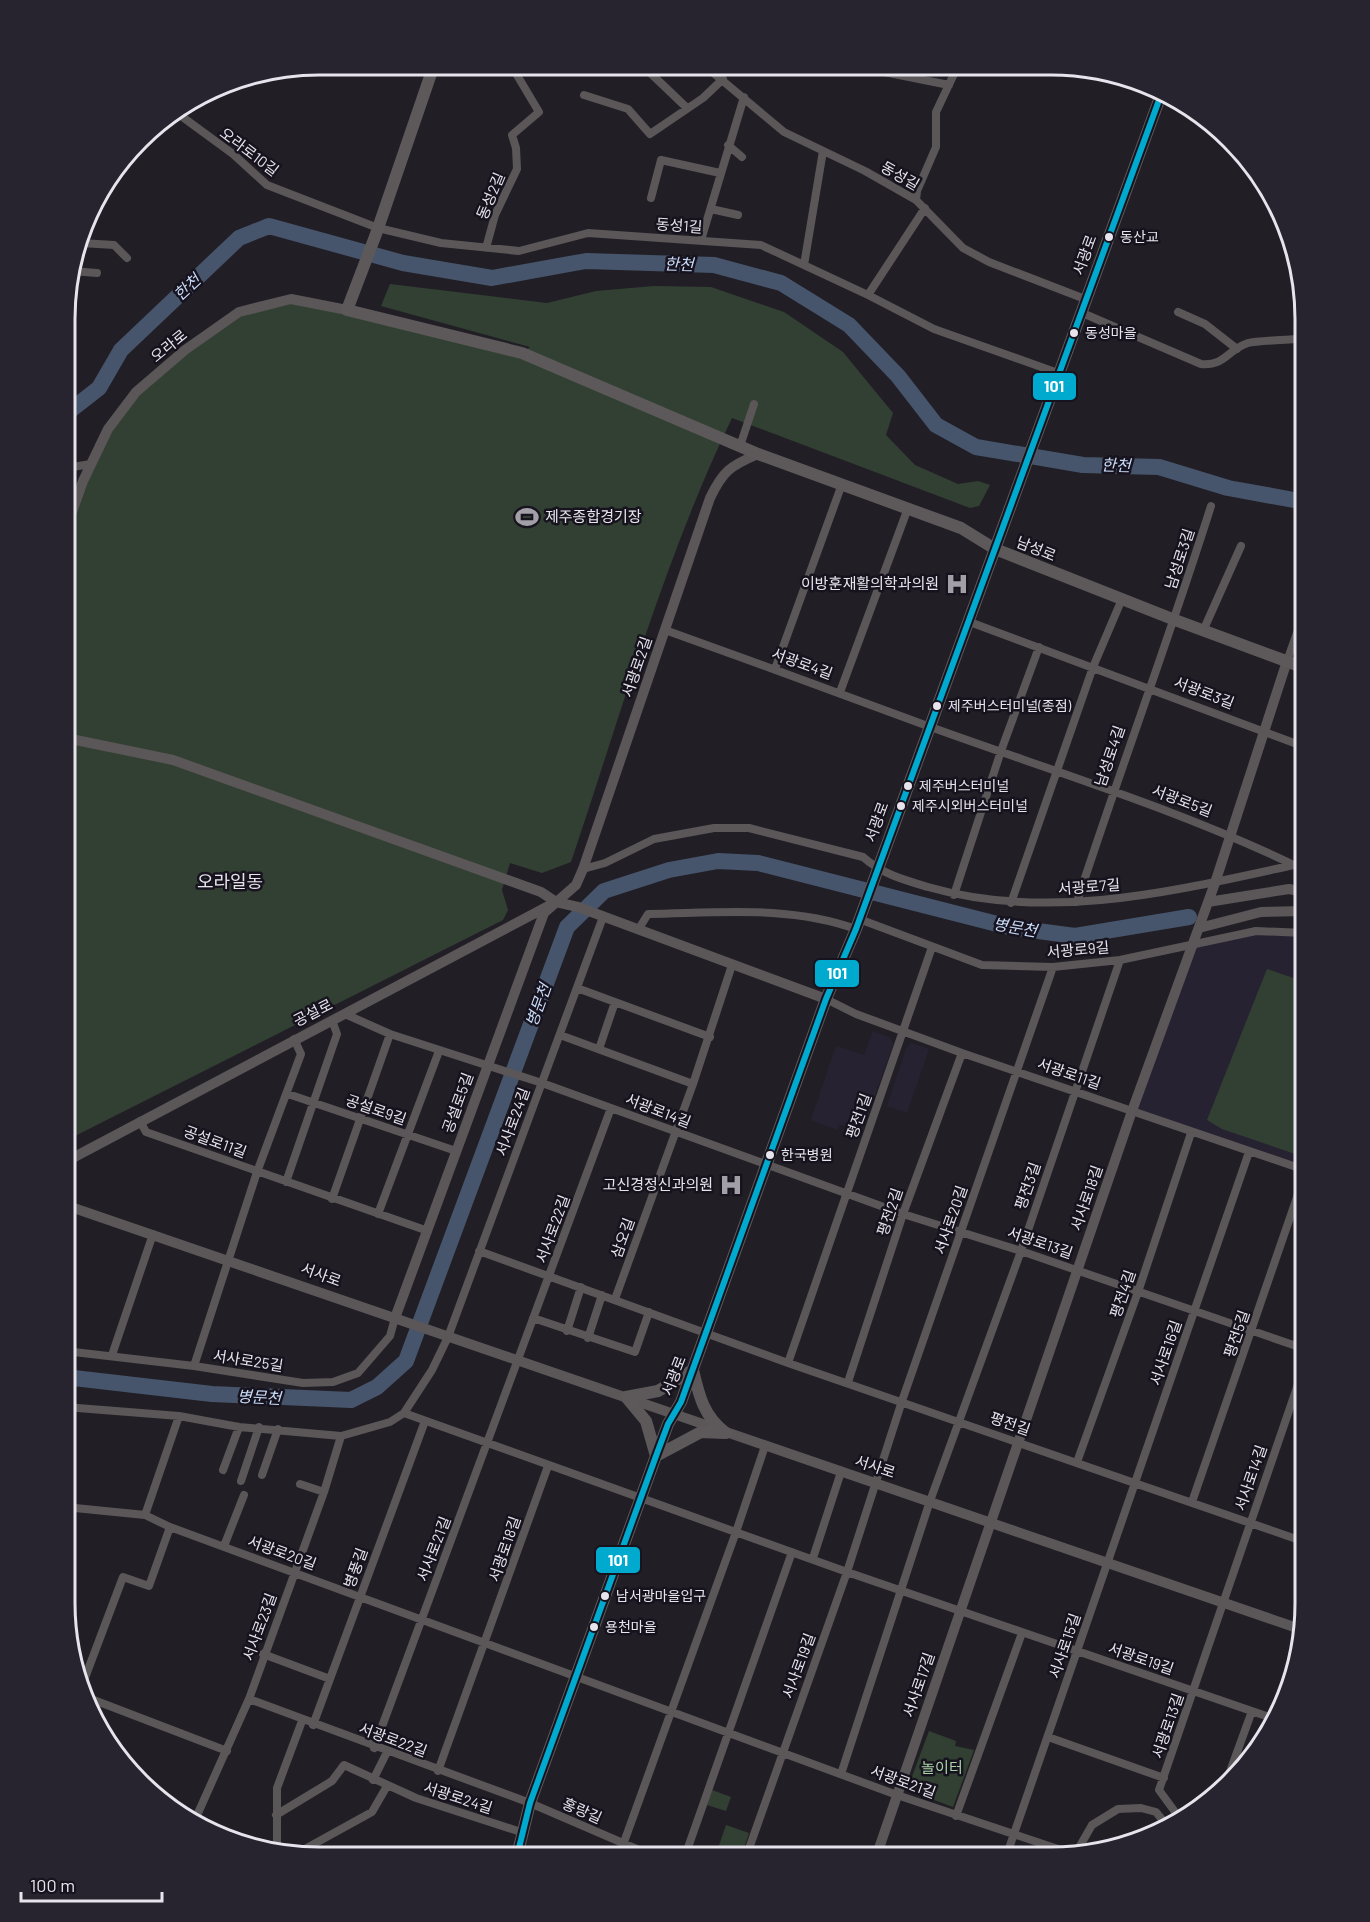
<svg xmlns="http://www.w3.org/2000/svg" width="1370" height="1922" font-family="Barlow,'Noto Sans KR',sans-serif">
<rect width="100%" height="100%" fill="#211f25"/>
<!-- built -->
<path fill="#272232" d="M 1256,931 L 1305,933 L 1305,1170 L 1132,1111 L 1193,945 Z
M 873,1031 L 891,1038 L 893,1044 L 862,1132 L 839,1124 L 837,1130 L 811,1120 L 836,1046 L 864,1055 Z
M 911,1043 L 929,1049 L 907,1113 L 887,1106 L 906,1049 Z"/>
<!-- green -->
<path fill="#324033" d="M 390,284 L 547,303 L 596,291 L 654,286 L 711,287 L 784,312 L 843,352 L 893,413 L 886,435 L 915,465 L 958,484 L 978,481 L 990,485 L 979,506 L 970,508 L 732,418 C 664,559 621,714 571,862 L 542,873 L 510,863 L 502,890 L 508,910 L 503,920 L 65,1141 L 66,532 L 86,474 L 136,392 L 239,312 L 291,299 L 522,353 L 530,347 L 381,306 Z
M 1267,969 L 1305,982 L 1305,1145 L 1301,1156 L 1222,1129 L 1207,1120 Z
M 929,1731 L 956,1741 L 955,1746 L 974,1750 L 953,1807 L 907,1790 Z
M 712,1790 L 731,1797 L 726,1811 L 707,1805 Z
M 726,1825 L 749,1833 L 741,1857 L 715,1857 Z"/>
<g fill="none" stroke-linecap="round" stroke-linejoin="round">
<!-- river -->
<path stroke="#46556c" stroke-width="16" d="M 67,413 L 99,388 L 121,350 L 239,238 L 269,226 L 403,263 L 492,278 L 586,261 L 714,265 L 781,283 L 849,325 L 898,376 L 936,425 L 976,447 L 1083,465 L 1159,467 L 1228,488 L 1305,502
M 65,1377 L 212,1394 L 351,1400 L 377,1387 L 406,1361 L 567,927 L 604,891 L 669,870 L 718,861 L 758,863 L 1009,927 L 1075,936 L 1189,917"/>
<!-- minor -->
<path stroke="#5b5657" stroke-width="8" d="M 642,65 L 687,108
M 705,66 L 784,132 L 865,171 L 916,200 L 963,248 L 989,262 L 1085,299
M 854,66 L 949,85
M 584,95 L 628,109 L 650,134 L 703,98 L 723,79
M 177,113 L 233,154 L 267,185 L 378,228 L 441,243 L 519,251 L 588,233 L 761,245 L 868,295 L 925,208
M 728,145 L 742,157
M 651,198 L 661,160 L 720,173
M 916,200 L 917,191 L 936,147 L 936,112 L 954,74 L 961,66
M 711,209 L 738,215
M 701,240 L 744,97
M 81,243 L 114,245 L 127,258
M 486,248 L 495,215 L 517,169 L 516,148 L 512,135 L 539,112 L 511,65
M 804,265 L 823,151
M 72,271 L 97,273
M 868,295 L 934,329 L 1058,373
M 1080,312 L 1201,364 C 1226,366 1228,349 1248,343 C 1255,341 1296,339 1305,339
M 1178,312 L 1205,324 L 1237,349
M 740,446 L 754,404
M 66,468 L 91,464
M 967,621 L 1305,747
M 665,630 C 752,661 839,693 925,725 C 1049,770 1175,808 1294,865
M 1203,631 L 1241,546
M 1287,661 L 1305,610
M 775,669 L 842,484
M 840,692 L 908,508
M 583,869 L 605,863 L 654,839 L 714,828 L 749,828 L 863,857 C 882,874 904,880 928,887 C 1050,922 1174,891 1294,865 L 1305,868
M 954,895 L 1001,751 L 1039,647
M 1077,902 C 1120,770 1169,639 1211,506
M 1011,903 L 1093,667 L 1122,599
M 859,919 L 982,965 L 1053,967 L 1120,960 L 1256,931 L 1305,933
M 638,930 L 648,914 C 718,913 789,905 856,929
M 577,988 L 710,1037
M 826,999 L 856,1014 L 962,1053 L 1305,1170
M 345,1014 L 390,1034 L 542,1083 L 903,1214 L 1021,1251 L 1305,1349
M 560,1035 L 693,1084
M 599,1049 L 615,1002
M 288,1094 L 456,1151
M 140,1121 L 146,1132 L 428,1231
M 286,1182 L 337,1034 L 332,1020
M 332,1199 L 390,1034
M 378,1214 L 439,1051
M 479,1251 L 788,1363 L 1305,1542
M 615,1299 L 693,1084 L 732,965
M 533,1318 L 635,1352 L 649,1312
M 567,1331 L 581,1287
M 588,1338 L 602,1295
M 65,1351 L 194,1366 L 303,1383 L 333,1382 L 358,1373 L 390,1336 L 395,1318
M 112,1355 L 153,1234
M 788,1363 L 932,947
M 194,1366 L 257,1172 L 301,1054 L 294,1039
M 848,1382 L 903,1214 L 962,1053
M 65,1407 L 179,1416 L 239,1427 L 341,1436 L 390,1422 L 404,1413 L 432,1370 L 448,1337 L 603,917
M 404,1413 L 847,1572 L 1275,1719
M 1077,1462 L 1138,1292 L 1191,1133
M 223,1470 L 239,1427
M 262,1475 L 278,1429
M 241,1481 L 259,1427
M 300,1484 L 324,1492
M 1192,1502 L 1305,1174
M 65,1507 L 145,1515 L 170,1527 L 897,1795 L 1070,1853
M 145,1515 L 179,1416
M 224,1546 L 244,1495
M 813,1558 L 841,1472
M 263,1654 L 330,1679
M 83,1683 L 123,1577 L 149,1586 L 170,1527
M 86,1697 L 227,1751
M 249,1699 L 530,1803 L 653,1856
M 313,1725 L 425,1421
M 1048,1737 L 1164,1778
M 374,1748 L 611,1108
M 438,1771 L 548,1466
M 841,1774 L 930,1501 L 1021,1251 L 1120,960
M 373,1780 L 387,1752
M 1224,1788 L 1252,1711
M 276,1815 L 332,1781 L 344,1765 L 416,1798 L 521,1832
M 956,1816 L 1022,1633
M 1181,1820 L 1159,1790 L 1305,1364
M 194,1822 L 249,1699 L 324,1492 L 341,1436
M 1077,1851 L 1092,1825 L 1118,1809 L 1141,1808 L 1156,1812 L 1169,1828
M 277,1853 L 277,1788 L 302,1721
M 294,1855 L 372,1812 L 387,1786
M 373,1856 L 417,1850 L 432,1856
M 619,1856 L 736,1532 L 765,1446
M 685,1856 L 792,1552
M 746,1857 L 847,1572 L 902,1401 L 1053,967
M 1006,1857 L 1249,1152"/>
<!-- tertiary -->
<path stroke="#5b5657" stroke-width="10" d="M 66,529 L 83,481 L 108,429 L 136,392 L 185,350 L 239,312 L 291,299 L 347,310
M 66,738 L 173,760 L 541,892 L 556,902
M 1208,902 L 1289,889 L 1305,892
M 1199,928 L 1261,912 L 1305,911
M 65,1162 L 556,902 L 578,907 L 826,999
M 65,1205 L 1303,1630
M 395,1318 L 544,913 L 576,885 L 583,869 L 710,498 C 723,471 730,466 758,454
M 876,1857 L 1132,1111 L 1215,883 L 1287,661"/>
<!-- secondary -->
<path stroke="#5d595a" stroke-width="12" d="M 434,65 L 376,234 L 347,310 L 522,353 L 758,454 L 961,528 L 995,549 L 1175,620 L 1305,668
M 626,1397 L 658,1391 L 693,1370 C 699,1396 704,1417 726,1433
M 626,1397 L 646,1421 L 656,1456 L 701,1432 L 725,1433
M 517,1856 L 530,1803 L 656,1456 L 668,1424 L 681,1402 L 826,999 L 856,929 L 1162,92"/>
<!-- bus-1 casing -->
<g stroke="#17131e" stroke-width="10">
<path id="bus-1" d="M 517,1856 L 530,1803 L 656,1456 L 668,1424 L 681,1402 L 826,999 L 856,929 L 1162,92"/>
</g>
<!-- bus-1 -->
<use href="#bus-1" stroke="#00a9ce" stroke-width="6"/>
</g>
<!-- icons -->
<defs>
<g id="stadium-bare" transform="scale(1.8)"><path d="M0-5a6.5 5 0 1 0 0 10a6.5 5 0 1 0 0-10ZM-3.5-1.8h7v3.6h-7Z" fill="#a29fa7" stroke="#17131e" stroke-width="2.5" paint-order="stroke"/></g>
<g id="hospital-bare" transform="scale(1.8)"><path d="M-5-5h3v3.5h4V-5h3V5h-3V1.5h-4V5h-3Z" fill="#a29fa7" stroke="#17131e" stroke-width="2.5" paint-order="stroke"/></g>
</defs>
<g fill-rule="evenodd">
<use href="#stadium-bare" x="527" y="517"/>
<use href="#hospital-bare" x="957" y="584"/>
<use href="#hospital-bare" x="731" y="1185"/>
</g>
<!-- markers -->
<g fill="#e7e4ed" stroke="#17131e" stroke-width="2">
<circle cx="1109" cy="237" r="5"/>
<circle cx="1074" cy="333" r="5"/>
<circle cx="937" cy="706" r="5"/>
<circle cx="908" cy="786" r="5"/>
<circle cx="901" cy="806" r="5"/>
<circle cx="770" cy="1155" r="5"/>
<circle cx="605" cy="1596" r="5"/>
<circle cx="594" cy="1627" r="5"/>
</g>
<g text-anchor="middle" stroke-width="5" stroke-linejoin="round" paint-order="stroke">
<!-- bus labels -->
<g font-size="14" fill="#e7e4ed" stroke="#17131e" text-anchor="start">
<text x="1120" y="242">동산교</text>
<text x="1085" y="338">동성마을</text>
<text x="948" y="711">제주버스터미널(종점)</text>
<text x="919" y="791">제주버스터미널</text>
<text x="912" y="811">제주시외버스터미널</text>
<text x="781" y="1160">한국병원</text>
<text x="616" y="1601">남서광마을입구</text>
<text x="605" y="1632">용천마을</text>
</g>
<!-- street labels -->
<g font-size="15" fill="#e7e4ed" stroke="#17131e">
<text transform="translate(249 152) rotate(37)" y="5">오라로10길</text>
<text transform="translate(900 176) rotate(30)" y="5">동성길</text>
<text transform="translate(491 196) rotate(-67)" y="5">동성2길</text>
<text transform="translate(679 226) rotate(4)" y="5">동성1길</text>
<text transform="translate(1085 255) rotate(-70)" y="5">서광로</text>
<text transform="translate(169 346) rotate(-39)" y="5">오라로</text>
<text transform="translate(1036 549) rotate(22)" y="5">남성로</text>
<text transform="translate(1180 559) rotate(-72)" y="5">남성로3길</text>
<text transform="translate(802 664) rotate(20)" y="5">서광로4길</text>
<text transform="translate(637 667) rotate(-71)" y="5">서광로2길</text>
<text transform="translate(1204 693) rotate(21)" y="5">서광로3길</text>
<text transform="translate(1110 756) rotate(-71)" y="5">남성로4길</text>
<text transform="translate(1182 801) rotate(21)" y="5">서광로5길</text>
<text transform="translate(877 822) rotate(-70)" y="5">서광로</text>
<text transform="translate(1089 887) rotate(-4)" y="5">서광로7길</text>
<text transform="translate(1078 950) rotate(-5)" y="5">서광로9길</text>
<text transform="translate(313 1013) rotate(-27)" y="5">공설로</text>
<text transform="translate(1069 1074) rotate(19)" y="5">서광로11길</text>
<text transform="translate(458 1103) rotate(-70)" y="5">공설로5길</text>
<text transform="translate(376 1110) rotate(19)" y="5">공설로9길</text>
<text transform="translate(658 1111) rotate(21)" y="5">서광로14길</text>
<text transform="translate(859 1116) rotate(-70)" y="5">평전1길</text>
<text transform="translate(513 1122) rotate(-70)" y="5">서사로24길</text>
<text transform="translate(215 1142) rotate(20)" y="5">공설로11길</text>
<text transform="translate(1028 1186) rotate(-71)" y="5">평전3길</text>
<text transform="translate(1087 1198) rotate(-71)" y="5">서사로18길</text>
<text transform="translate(890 1212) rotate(-71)" y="5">평전2길</text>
<text transform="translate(951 1220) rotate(-71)" y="5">서사로20길</text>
<text transform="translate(553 1229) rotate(-70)" y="5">서사로22길</text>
<text transform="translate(623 1238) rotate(-70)" y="5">삼오길</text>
<text transform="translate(1040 1243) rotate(19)" y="5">서광로13길</text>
<text transform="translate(321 1275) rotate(20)" y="5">서사로</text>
<text transform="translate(1123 1294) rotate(-71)" y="5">평전4길</text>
<text transform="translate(1237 1334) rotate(-71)" y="5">평전5길</text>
<text transform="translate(1166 1353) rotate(-71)" y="5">서사로16길</text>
<text transform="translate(248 1361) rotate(9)" y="5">서사로25길</text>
<text transform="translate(674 1376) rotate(-69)" y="5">서광로</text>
<text transform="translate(1010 1424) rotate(19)" y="5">평전길</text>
<text transform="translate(875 1467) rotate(18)" y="5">서사로</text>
<text transform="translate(1251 1478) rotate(-71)" y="5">서사로14길</text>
<text transform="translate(434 1549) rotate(-69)" y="5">서사로21길</text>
<text transform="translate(505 1549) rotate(-71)" y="5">서광로18길</text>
<text transform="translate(282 1553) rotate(20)" y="5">서광로20길</text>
<text transform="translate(356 1568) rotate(-70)" y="5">병풍길</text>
<text transform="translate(260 1627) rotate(-70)" y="5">서사로23길</text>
<text transform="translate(1065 1646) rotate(-71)" y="5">서사로15길</text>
<text transform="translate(1141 1659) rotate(19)" y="5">서광로19길</text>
<text transform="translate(799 1666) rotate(-70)" y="5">서사로19길</text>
<text transform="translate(919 1685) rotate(-71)" y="5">서사로17길</text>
<text transform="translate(1168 1726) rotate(-71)" y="5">서광로13길</text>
<text transform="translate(393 1740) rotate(20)" y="5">서광로22길</text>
<text transform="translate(903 1782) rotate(20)" y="5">서광로21길</text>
<text transform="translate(458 1798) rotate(18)" y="5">서광로24길</text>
<text transform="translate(582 1811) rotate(24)" y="5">홍랑길</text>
</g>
<!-- poi labels -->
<g font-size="15" fill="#e7e4ed" stroke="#17131e" text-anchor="end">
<text x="545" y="522" text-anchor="start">제주종합경기장</text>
<text x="939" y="589">이방훈재활의학과의원</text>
<text x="713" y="1190">고신경정신과의원</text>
</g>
<!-- park labels -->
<g font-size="15" fill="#a8d3a7" stroke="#17131e">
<text x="942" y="1773">놀이터</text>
</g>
<!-- water labels -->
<g font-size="16" font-style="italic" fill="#c8dbf8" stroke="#17131e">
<text transform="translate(679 264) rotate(2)" y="6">한천</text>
<text transform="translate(187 287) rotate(-43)" y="6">한천</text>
<text transform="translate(1116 465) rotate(2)" y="6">한천</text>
<text transform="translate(1015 927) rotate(10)" y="6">병문천</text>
<text transform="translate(538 1005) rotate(-70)" y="6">병문천</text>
<text transform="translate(259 1397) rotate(3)" y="6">병문천</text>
</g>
<!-- quarter labels -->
<g font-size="18" fill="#e7e4ed" stroke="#17131e">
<text x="230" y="888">오라일동</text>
</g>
</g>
<!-- crop -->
<path d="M0 0H1370V1922H0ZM319 75H1051A244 244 0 0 1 1295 319V1603A244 244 0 0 1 1051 1847H319A244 244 0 0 1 75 1603V319A244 244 0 0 1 319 75Z" fill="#28242f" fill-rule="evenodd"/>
<path fill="none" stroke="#e7e4ed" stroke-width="3" d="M319 75H1051A244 244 0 0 1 1295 319V1603A244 244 0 0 1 1051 1847H319A244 244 0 0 1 75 1603V319A244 244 0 0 1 319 75Z"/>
<g stroke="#17131e" stroke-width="2">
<rect x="1032" y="372" width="45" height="29" rx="6" fill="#00a9ce"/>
<rect x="814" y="959" width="46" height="29" rx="6" fill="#00a9ce"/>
<rect x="595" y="1546" width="46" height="28" rx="6" fill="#00a9ce"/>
</g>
<g font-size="16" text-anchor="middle" font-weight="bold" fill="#fff">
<text x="1054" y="392">101</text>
<text x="837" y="979">101</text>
<text x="618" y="1566">101</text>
</g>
<!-- scale -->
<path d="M21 1892v9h141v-9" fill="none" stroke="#e7e4ed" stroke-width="3"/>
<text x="30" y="1892" font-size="18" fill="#e7e4ed" stroke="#17131e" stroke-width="4.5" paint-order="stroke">100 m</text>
</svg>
